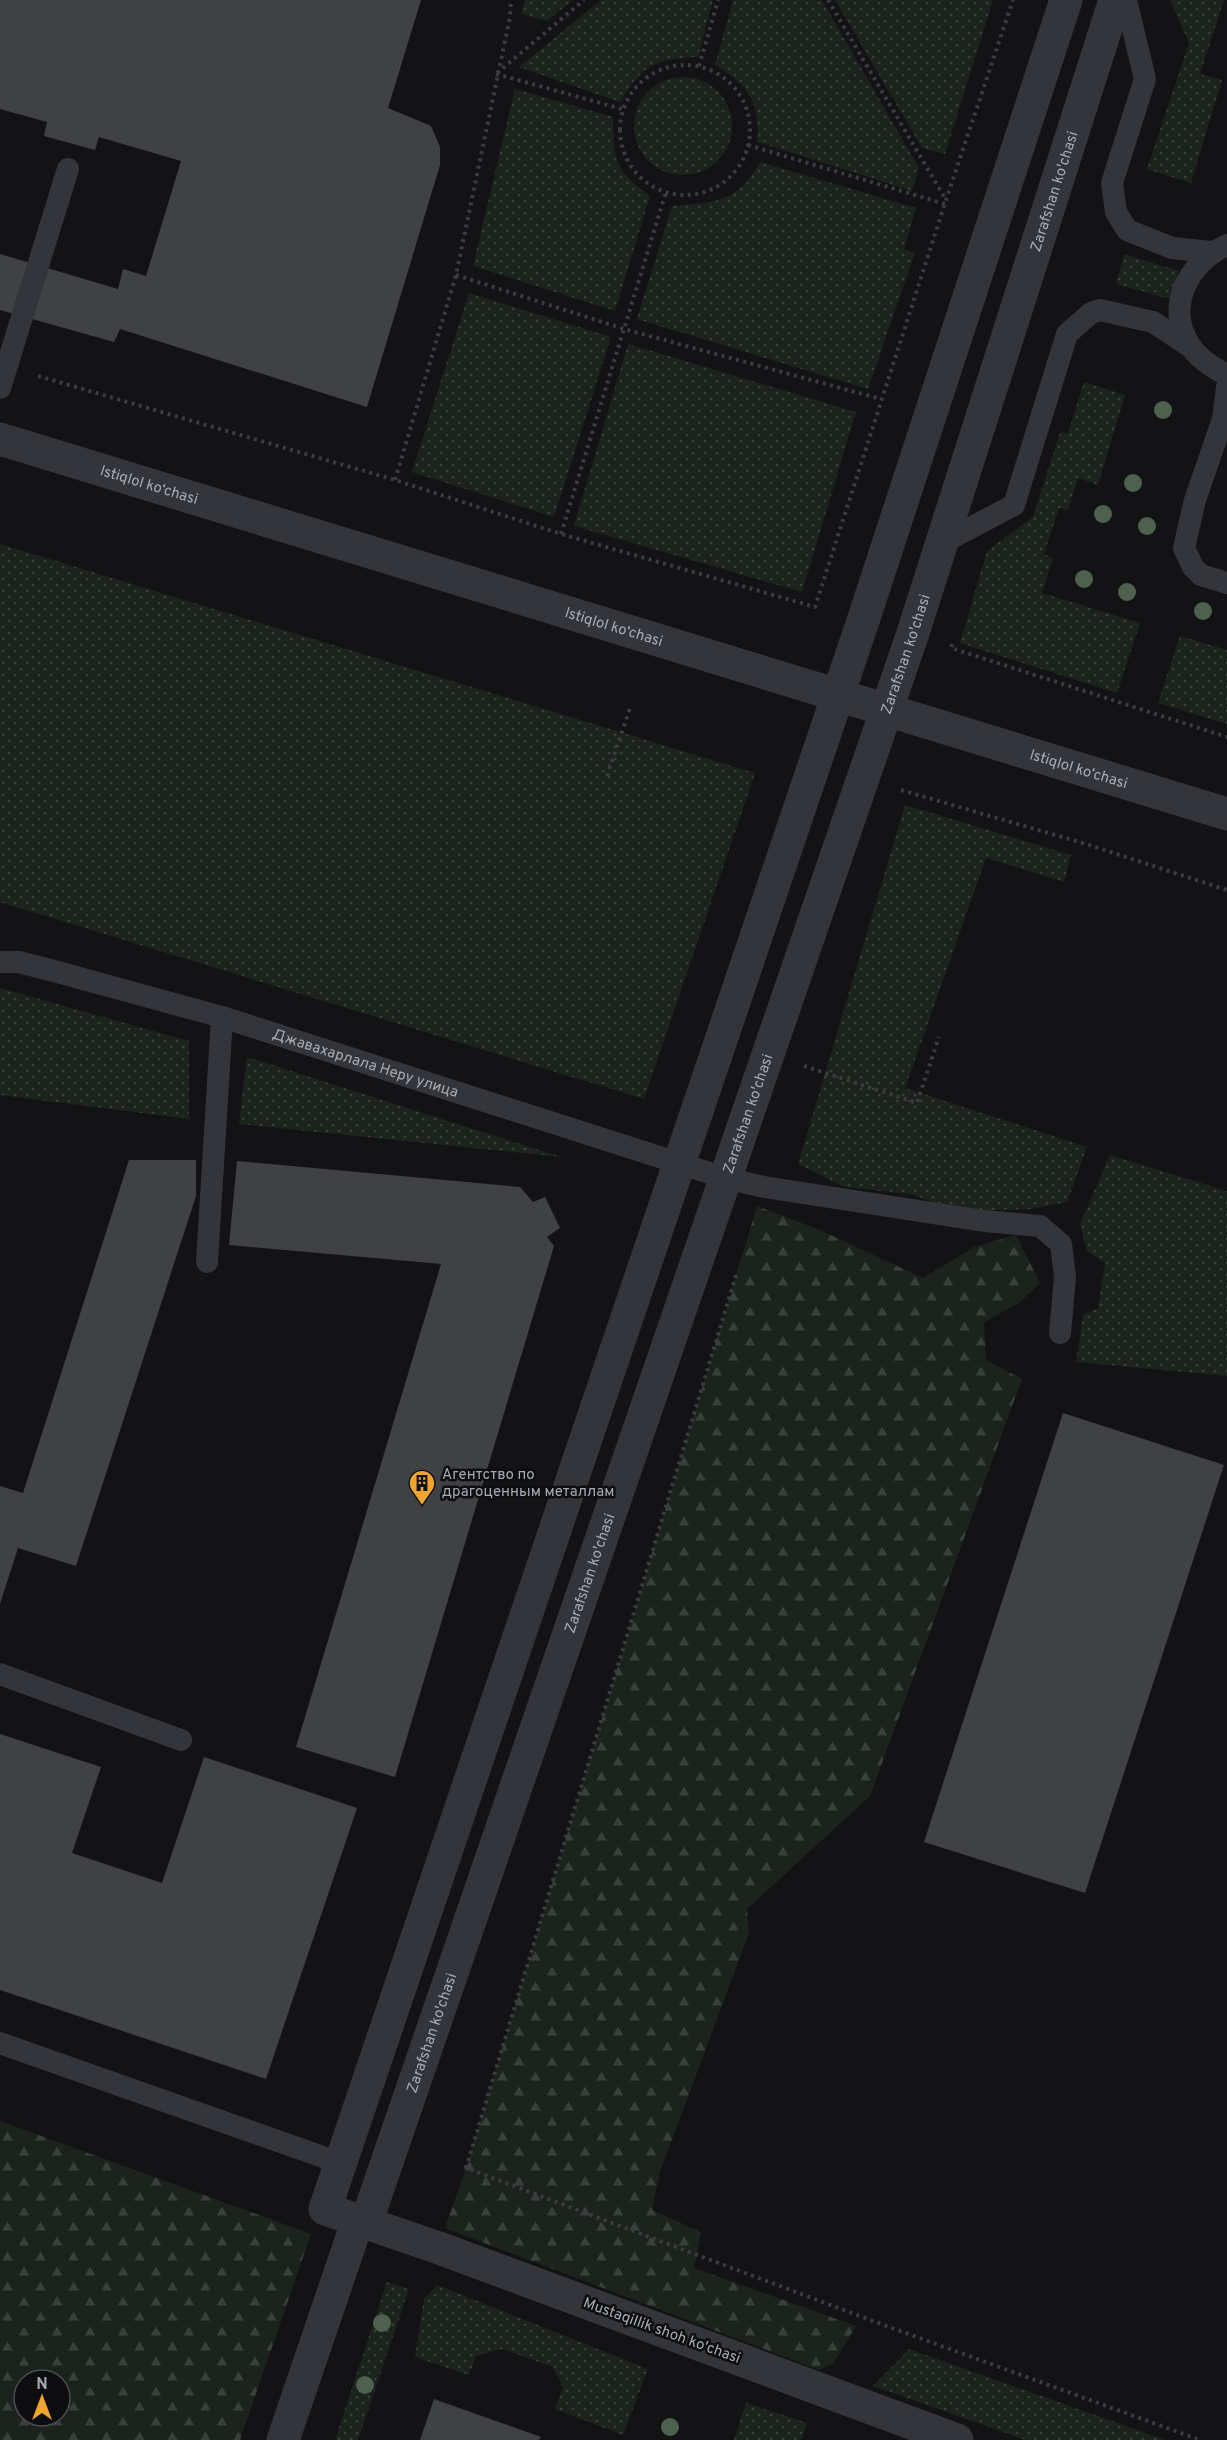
<svg xmlns="http://www.w3.org/2000/svg" width="1227" height="2440" font-family="Overpass,sans-serif">
<defs>
<pattern id="grass-dots" width="8" height="8" patternUnits="userSpaceOnUse" patternTransform="scale(1.5)"><rect width="8" height="8" fill="#1b231c"/><path d="M2 2h.1M6 6h.1" fill="none" stroke="#39403b" stroke-width="1.8" stroke-linecap="round"/></pattern>
<pattern id="forest-firs" width="22" height="20" patternUnits="userSpaceOnUse" patternTransform="scale(1.5)"><rect width="22" height="20" fill="#1b231c"/><path d="M5 1l3.5 6h-7zM16 11l3.5 6h-7z" fill="#39403b"/></pattern>
</defs>
<rect width="100%" height="100%" fill="#131315"/>
<!-- grass -->
<path fill="url(#grass-dots)" d="M 525,0 L 573,0 L 547,21 L 521,14 Z
M 601,0 L 713,0 L 698,57 C 654,59 643,65 620,102 L 519,67 Z
M 733,0 L 822,0 L 919,168 L 912,191 L 757,142 C 760,102 749,86 715,65 Z
M 835,0 L 993,0 L 945,154 L 922,148 Z
M 1170,0 L 1224,0 L 1200,74 L 1222,80 L 1191,183 L 1147,169 L 1189,43 Z
M634 126a49 49 0 1 1 98 0a49 49 0 1 1-98 0Z
M 515,89 L 613,117 C 613,160 615,170 650,196 L 615,311 L 473,266 Z
M 760,162 L 916,208 L 904,249 L 915,253 L 868,389 L 637,319 L 672,206 C 715,202 737,204 760,162 Z
M 1124,254 L 1179,271 L 1170,299 L 1116,284 Z
M 469,293 L 611,337 L 554,517 L 412,472 Z
M 628,344 L 856,412 L 802,592 L 574,526 Z
M 1084,382 L 1125,395 L 1098,485 L 1078,478 L 1068,510 L 1059,508 L 1044,554 L 1053,558 L 1042,593 L 1140,623 L 1117,693 L 960,643 L 987,551 L 1033,517 L 1060,432 L 1068,433 Z
M 0,544 L 755,773 L 644,1099 L 0,902 Z
M 1180,636 L 1227,650 L 1227,724 L 1158,703 Z
M 905,805 L 1071,855 L 1064,882 L 986,858 L 905,1088 L 1087,1147 L 1067,1202 L 1032,1209 L 959,1211 L 910,1194 L 844,1187 L 798,1164 Z
M 0,988 L 189,1041 L 189,1119 L 0,1095 Z
M 247,1057 L 561,1157 L 239,1124 Z
M 1110,1155 L 1227,1191 L 1227,1376 L 1076,1362 L 1083,1315 L 1098,1308 L 1105,1263 L 1087,1251 L 1080,1224 Z
M 387,2282 L 409,2289 L 358,2440 L 335,2440 Z
M 437,2285 L 648,2369 L 623,2435 L 555,2409 L 563,2387 L 553,2367 L 502,2349 L 476,2356 L 469,2375 L 415,2357 L 424,2299 Z
M 909,2349 L 1165,2440 L 1026,2440 L 873,2386 Z
M 746,2403 L 807,2423 L 801,2440 L 734,2440 Z"/>
<!-- forest -->
<path fill="url(#forest-firs)" fill-rule="evenodd" d="M 757,1206 L 820,1230 L 923,1278 L 974,1247 L 1016,1235 L 1040,1283 L 1019,1303 L 984,1322 L 986,1360 L 1022,1379 L 870,1796 L 747,1909 L 749,1933 L 660,2172 L 652,2210 L 701,2232 L 694,2268 L 856,2326 L 833,2364 L 819,2370 L 445,2228 L 466,2168 Z
M 0,2121 L 311,2234 L 240,2440 L 0,2440 ZM 24,2380 L 60,2380 L 60,2416 L 24,2416 Z"/>
<!-- building -->
<path fill="#3f4145" d="M 0,0 L 421,0 L 388,108 L 431,126 L 440,147 L 440,165 L 367,407 L 120,329 L 114,342 L 0,310 L 0,254 L 118,289 L 123,269 L 146,276 L 181,161 L 99,137 L 95,150 L 44,136 L 47,122 L 0,109 Z
M 129,1160 L 196,1160 L 196,1196 L 76,1566 L 18,1548 L 0,1604 L 0,1486 L 23,1493 Z
M 237,1161 L 520,1187 L 533,1202 L 545,1197 L 560,1228 L 547,1237 L 554,1246 L 395,1777 L 296,1747 L 441,1264 L 229,1245 Z
M 1063,1413 L 1224,1465 L 1085,1893 L 924,1842 Z
M 0,1734 L 101,1767 L 72,1853 L 162,1883 L 204,1757 L 357,1808 L 266,2079 L 0,1990 Z
M 434,2399 L 541,2437 L 539,2440 L 420,2440 Z"/>
<g fill="none" stroke-linecap="round" stroke-linejoin="round">
<!-- path -->
<path stroke="#3a3c41" stroke-width="4" stroke-dasharray="3 4.5" stroke-linecap="butt" d="M 828,0 L 946,200
M620 130a65 65 0 1 1 130 0a65 65 0 1 1-130 0Z
M 699,66 L 718,0
M 497,73 L 584,0
M 496,74 L 622,109
M 748,145 L 945,204
M 456,275 L 624,329 L 881,399
M 38,376 L 395,480 L 561,534 L 815,607 L 946,200 L 1013,0
M 395,480 L 456,275 L 510,17 L 511,0
M 561,534 L 666,192
M 952,644 L 951,648 L 1227,737
M 607,776 L 630,708
M 901,790 L 1086,844 L 1227,890
M 804,1066 L 917,1103 L 939,1037
M 736,1275 L 466,2168 L 881,2324 L 1200,2440"/>
<!-- service -->
<g stroke="#34353a" stroke-width="22">
<path d="M 1126,0 L 1145,79 L 1112,183 L 1116,212 L 1127,230 L 1172,248 L 1211,252"/>
<path d="M 1227,245 C 1188,262 1164,308 1191,347 C 1200,360 1213,368 1227,375"/>
<path d="M 1227,387 L 1223,419 L 1195,500 L 1184,548 L 1193,567 L 1201,575 L 1227,583"/>
<path d="M 0,388 L 68,169"/>
<path d="M 942,543 L 1014,505 L 1067,334 L 1091,313 L 1100,310 L 1153,322 L 1191,347"/>
<path id="s1" d="M 0,962 L 19,962 L 54,971 L 222,1017 L 725,1178 L 764,1187 L 984,1221 L 1040,1226 L 1061,1244 L 1065,1277 L 1060,1333"/>
<path d="M 207,1262 L 222,1017"/>
<path d="M 0,1674 L 181,1740"/>
<path d="M 0,2043 L 340,2163"/>
</g>
<!-- pedestrian -->
<path stroke="#34353a" stroke-width="33" d="M 283,2440 L 358,2220"/>
<!-- minor -->
<g stroke="#34353a" stroke-width="33">
<path id="s2" d="M 0,439 L 1227,814"/>
<path id="s3" d="M 366,2223 L 912,636 L 1115,0"/>
<path d="M 957,2440 L 439,2248 L 325,2209 L 863,621 L 1066,0"/>
</g>
</g>
<!-- trees -->
<g fill="#4d614e">
<circle cx="1163" cy="410" r="9"/>
<circle cx="1133" cy="483" r="9"/>
<circle cx="1103" cy="514" r="9"/>
<circle cx="1147" cy="526" r="9"/>
<circle cx="1084" cy="579" r="9"/>
<circle cx="1127" cy="592" r="9"/>
<circle cx="1203" cy="611" r="9"/>
<circle cx="382" cy="2323" r="9"/>
<circle cx="365" cy="2385" r="9"/>
<circle cx="670" cy="2427" r="9"/>
</g>
<!-- icons -->
<defs>
<g id="building-pin" transform="scale(1.35)"><path d="M0 17L-7.5 6A9.5 9.5 0 1 1 7.5 6Z" fill="#f0a530" stroke="#0e0e10"/><path d="M-4-6H4V6H1V3H-1V6H-4ZM-2.5-4.3h1.7v1.8h-1.7ZM.8-4.3h1.7v1.8H.8ZM-2.5-1h1.7V.8h-1.7ZM.8-1h1.7V.8H.8Z" fill="#111"/></g>
</defs>
<g fill-rule="evenodd">
<use href="#building-pin" x="422" y="1483"/>
</g>
<g text-anchor="middle" stroke-width="5" stroke-linejoin="round" paint-order="stroke">
<!-- street labels -->
<g font-size="15" fill="#a5abb5" stroke="#0e0e10">
<text dy="5" stroke="none"><textPath href="#s3" startOffset="2145">Zarafshan ko'chasi</textPath></text>
<text dy="5" stroke="none"><textPath href="#s2" startOffset="156">Istiqlol ko‘chasi</textPath></text>
<text dy="5" stroke="none"><textPath href="#s2" startOffset="642">Istiqlol ko‘chasi</textPath></text>
<text dy="5" stroke="none"><textPath href="#s3" startOffset="1659">Zarafshan ko'chasi</textPath></text>
<text dy="5" stroke="none"><textPath href="#s2" startOffset="1128">Istiqlol ko‘chasi</textPath></text>
<text dy="5" stroke="none"><textPath href="#s1" startOffset="380">Джавахарлала Неру улица</textPath></text>
<text dy="5" stroke="none"><textPath href="#s3" startOffset="1173">Zarafshan ko'chasi</textPath></text>
<text dy="5" stroke="none"><textPath href="#s3" startOffset="687">Zarafshan ko'chasi</textPath></text>
<text dy="5" stroke="none"><textPath href="#s3" startOffset="201">Zarafshan ko'chasi</textPath></text>
<text transform="translate(662 2330) rotate(20)" y="5">Mustaqillik shoh ko'chasi</text>
</g>
<!-- poi labels -->
<g font-size="15" fill="#a5abb5" stroke="#0e0e10" text-anchor="start">
<text x="442" y="1479">Агентство по<tspan x="442" dy="17">драгоценным металлам</tspan></text>
</g>
</g>
<!-- north arrow -->
<g transform="translate(42 2398)"><circle r="28" fill="#0e0e10" stroke="#4a4d52" stroke-width="1.5"/>
<path d="M0-4.5L10 22L0 15L-10 22Z" fill="#f0a530"/>
<text y="-9" font-size="16" font-weight="bold" text-anchor="middle" fill="#a5abb5">N</text>
</g>
</svg>
